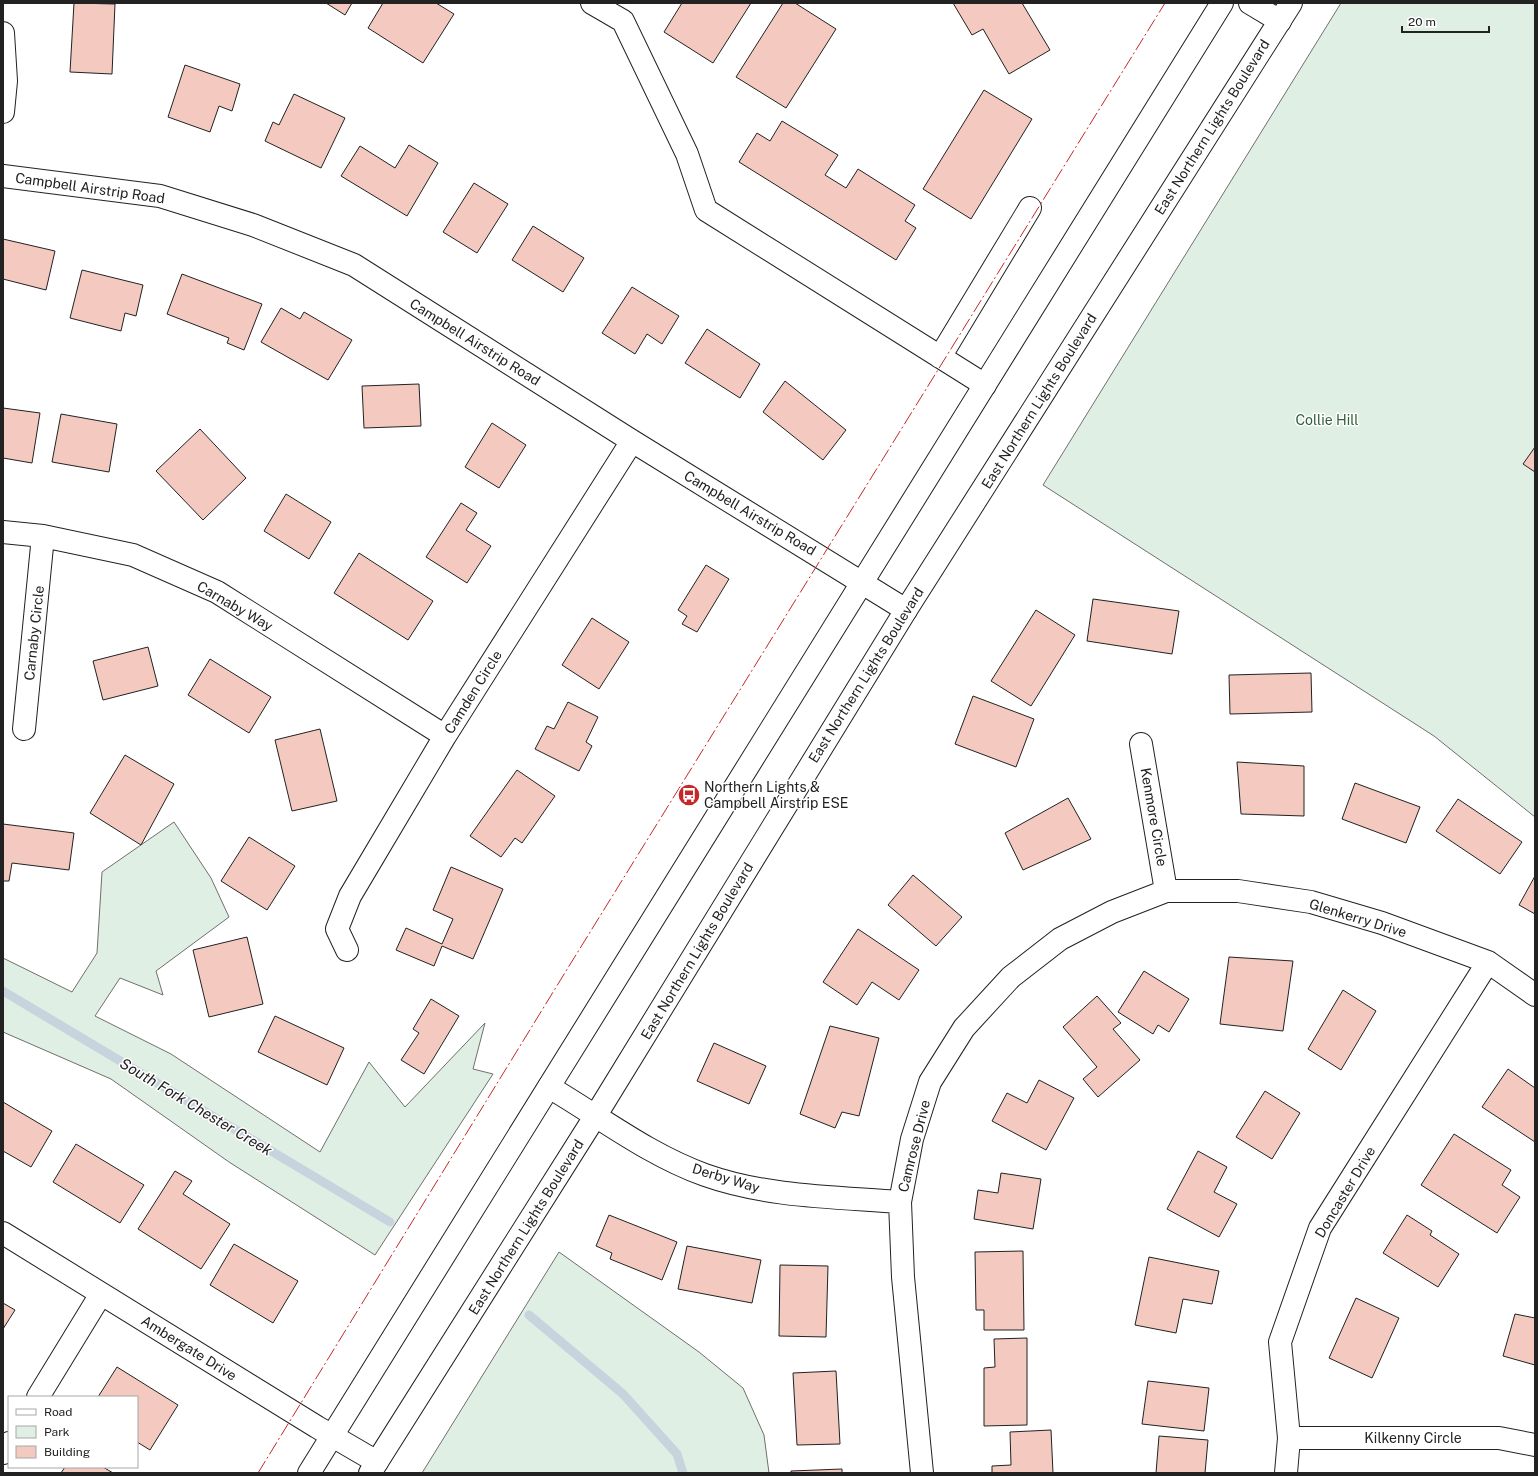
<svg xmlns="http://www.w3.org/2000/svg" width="1538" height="1476" font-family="'Public Sans',sans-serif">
<rect width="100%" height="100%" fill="#fff"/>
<!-- green -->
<path fill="#e0efe3" stroke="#6f6f6f" d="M 1341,3 L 1535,3 L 1535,817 L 1434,736 L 1043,485 Z
M 174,822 L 211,878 L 229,917 L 156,971 L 163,995 L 120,978 L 95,1016 L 171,1054 L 320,1152 L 369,1062 L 405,1107 L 485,1023 L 473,1069 L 493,1074 L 375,1255 L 229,1162 L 111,1079 L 3,1032 L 3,958 L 72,992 L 97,953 L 102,872 Z
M 559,1252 L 699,1352 L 743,1388 L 764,1435 L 769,1473 L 422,1473 Z"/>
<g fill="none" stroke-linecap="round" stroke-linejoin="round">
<!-- stream -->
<path stroke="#c7d3dd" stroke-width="9" d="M 3,991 L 390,1222
M 529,1315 L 623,1394 L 677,1454 L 683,1473"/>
</g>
<!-- building -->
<path fill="#f3c9c0" stroke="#222" d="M 74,3 L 115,4 L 112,74 L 70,72 Z
M 326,3 L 352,3 L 345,15 Z
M 383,3 L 436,3 L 454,14 L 423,63 L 368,28 Z
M 682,3 L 751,3 L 713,63 L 664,32 Z
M 783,3 L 795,3 L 836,29 L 786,108 L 736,77 Z
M 953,3 L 1022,3 L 1050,50 L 1009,74 L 983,29 L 972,35 Z
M 185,65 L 240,84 L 232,111 L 219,106 L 210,132 L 168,117 Z
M 984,90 L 1032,119 L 971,219 L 923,189 Z
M 294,94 L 345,118 L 321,168 L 265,141 L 273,122 L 279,125 Z
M 782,121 L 838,155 L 825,175 L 846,188 L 858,169 L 915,205 L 905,221 L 916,228 L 896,260 L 739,162 L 757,133 L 770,141 Z
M 409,145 L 438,163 L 407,216 L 341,176 L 360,146 L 395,168 Z
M 474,183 L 508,204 L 477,253 L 443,232 Z
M 533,226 L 584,258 L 563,292 L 512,260 Z
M 3,239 L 55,251 L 46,290 L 3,279 Z
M 82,270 L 143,285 L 136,316 L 125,313 L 121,331 L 70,318 Z
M 182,274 L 262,304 L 244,350 L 227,343 L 229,338 L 167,314 Z
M 632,287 L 679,316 L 662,344 L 647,334 L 635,354 L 602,333 Z
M 281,308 L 300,319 L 304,312 L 352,340 L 328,380 L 261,342 Z
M 707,329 L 760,364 L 740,398 L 685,363 Z
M 785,381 L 846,430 L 823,460 L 763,412 Z
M 419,384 L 421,426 L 364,428 L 362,386 Z
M 3,408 L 40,413 L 32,463 L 3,458 Z
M 61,414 L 117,424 L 109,472 L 52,462 Z
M 492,423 L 526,445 L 499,488 L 465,467 Z
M 200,429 L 246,478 L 203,520 L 156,471 Z
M 1535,447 L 1535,472 L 1523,464 Z
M 286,494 L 331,522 L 309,559 L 264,531 Z
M 461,503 L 477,513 L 466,530 L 491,546 L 467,583 L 426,557 Z
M 359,553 L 433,601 L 408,640 L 334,593 Z
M 706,565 L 729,579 L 697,632 L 682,624 L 687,616 L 678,610 Z
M 1093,599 L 1179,611 L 1172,654 L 1087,641 Z
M 1036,610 L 1075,635 L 1031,706 L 991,681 Z
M 592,618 L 629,642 L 599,689 L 562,665 Z
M 148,647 L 158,686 L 103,700 L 93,661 Z
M 210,659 L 271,697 L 249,733 L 188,695 Z
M 1311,673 L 1312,712 L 1230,714 L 1229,675 Z
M 973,696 L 1034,719 L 1016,767 L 955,744 Z
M 568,702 L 598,717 L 586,742 L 592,746 L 579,771 L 535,749 L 547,726 L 554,729 Z
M 320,729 L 337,801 L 292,811 L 275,740 Z
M 125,755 L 174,784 L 141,845 L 90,813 Z
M 1237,762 L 1304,766 L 1304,816 L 1241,814 Z
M 517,770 L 555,796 L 522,843 L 515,838 L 501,857 L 470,836 Z
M 1355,783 L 1420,807 L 1406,843 L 1342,819 Z
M 1068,798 L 1091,839 L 1023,870 L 1005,833 Z
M 1458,799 L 1522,842 L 1500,874 L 1436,831 Z
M 3,824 L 74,833 L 69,870 L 12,863 L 9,881 L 3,881 Z
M 249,837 L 295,866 L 267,910 L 221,881 Z
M 451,867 L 503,889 L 473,959 L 442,946 L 434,966 L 396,950 L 406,928 L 442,944 L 453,919 L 433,910 Z
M 913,875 L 962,917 L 936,946 L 888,905 Z
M 1535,876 L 1535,914 L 1519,905 Z
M 858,929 L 919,970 L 899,1000 L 872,982 L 857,1005 L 823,982 Z
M 247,937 L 263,1004 L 209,1017 L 193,950 Z
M 1229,957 L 1293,961 L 1283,1031 L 1220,1024 Z
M 1144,971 L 1189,999 L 1169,1032 L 1158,1025 L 1153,1034 L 1118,1012 Z
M 1343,990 L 1376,1011 L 1341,1070 L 1308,1049 Z
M 1097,996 L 1121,1023 L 1113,1029 L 1140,1060 L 1098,1097 L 1083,1079 L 1097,1067 L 1063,1027 Z
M 431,999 L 459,1016 L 424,1074 L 401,1060 L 419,1033 L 413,1029 Z
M 275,1016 L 344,1048 L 327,1085 L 258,1052 Z
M 830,1026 L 879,1038 L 859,1116 L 842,1112 L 835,1128 L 800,1114 Z
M 714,1043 L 766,1066 L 749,1104 L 697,1081 Z
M 1508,1069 L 1535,1088 L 1535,1142 L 1482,1107 Z
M 1039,1080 L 1074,1098 L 1046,1150 L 992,1121 L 1007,1093 L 1027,1103 Z
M 1265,1091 L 1300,1113 L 1272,1159 L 1236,1137 Z
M 3,1102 L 52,1131 L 31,1167 L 3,1151 Z
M 1454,1134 L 1511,1170 L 1502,1185 L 1520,1197 L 1497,1233 L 1421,1185 Z
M 76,1144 L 144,1185 L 120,1223 L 53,1182 Z
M 1198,1151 L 1227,1167 L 1214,1192 L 1237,1204 L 1219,1237 L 1167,1209 Z
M 175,1171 L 192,1181 L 183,1194 L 230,1224 L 201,1269 L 138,1229 Z
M 1001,1173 L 1041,1179 L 1033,1229 L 974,1219 L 978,1190 L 998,1193 Z
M 609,1215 L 677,1242 L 662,1280 L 610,1259 L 612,1253 L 596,1246 Z
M 1407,1215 L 1432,1231 L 1430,1235 L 1459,1254 L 1438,1287 L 1383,1253 Z
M 234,1244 L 298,1281 L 273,1323 L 210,1285 Z
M 687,1246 L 761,1260 L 752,1303 L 678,1289 Z
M 1023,1251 L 1024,1330 L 984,1330 L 984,1310 L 976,1310 L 975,1252 Z
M 1149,1257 L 1219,1271 L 1212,1304 L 1183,1299 L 1176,1333 L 1135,1325 Z
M 780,1265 L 828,1266 L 826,1337 L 779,1336 Z
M 1356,1298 L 1399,1318 L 1372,1378 L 1329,1358 Z
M 3,1303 L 15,1310 L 3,1329 Z
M 1515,1314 L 1535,1318 L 1535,1365 L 1503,1356 Z
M 1027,1338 L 1027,1425 L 984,1426 L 984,1368 L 995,1367 L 994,1339 Z
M 117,1367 L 178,1405 L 150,1450 L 137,1442 L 137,1397 L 98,1397 Z
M 836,1371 L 840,1444 L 797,1445 L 793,1373 Z
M 1148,1381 L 1209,1388 L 1204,1431 L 1142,1424 Z
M 1051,1430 L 1053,1473 L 992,1473 L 992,1466 L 1011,1465 L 1010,1432 Z
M 1159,1436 L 1208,1440 L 1205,1473 L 1156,1473 Z
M 65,1467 L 103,1467 L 113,1473 L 61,1473 Z
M 842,1469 L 842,1473 L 791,1473 L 791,1471 Z"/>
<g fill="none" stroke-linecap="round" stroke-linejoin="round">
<!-- minor casing -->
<g stroke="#222" stroke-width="24">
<path id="minor" d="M 592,3 L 623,21 L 687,154 L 706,210 L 985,385
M 1250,3 L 1280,21
M 3,33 L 6,81 L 3,112
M 3,176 L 160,196 L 253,225 L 354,265 L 632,441 L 906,610
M 940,357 L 1030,208
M 3,532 L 43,536 L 133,555 L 217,592 L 445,736
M 24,729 L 43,536
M 1141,744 L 1166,891
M 347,950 L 337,929 L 350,896 L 445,736 L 632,441
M 549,1087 C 600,1117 649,1155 705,1175 C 767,1197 835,1197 900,1202
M 3,1233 L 317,1427 L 377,1462
M 38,1397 L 101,1294
M 1289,1438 L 1499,1438 L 1535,1445
M 3,1453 L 9,1443
M 922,1473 L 903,1277 L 900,1202 L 912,1139 L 930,1082 L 964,1028 L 1011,977 L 1060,939 L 1112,912 L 1166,891 L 1238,891 L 1311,902 L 1382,923 L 1488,962 L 1535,995
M 1286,1473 L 1289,1438 L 1280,1342 L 1320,1228 L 1488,962"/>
</g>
<!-- major casing -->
<g stroke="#222" stroke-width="24">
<path id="major" d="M 309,1473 L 1222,3
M 370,1473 L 596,1115 L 906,610 L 1291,3"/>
</g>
<!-- minor -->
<use href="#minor" stroke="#fff" stroke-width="22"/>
<!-- major -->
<use href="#major" stroke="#fff" stroke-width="22"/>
<!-- power -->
<path stroke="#c62828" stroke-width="1" stroke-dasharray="14 3 2 3" stroke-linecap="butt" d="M 258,1473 L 566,971 L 1165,3"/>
</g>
<!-- icons -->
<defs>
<g id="bus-disc" transform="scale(1.15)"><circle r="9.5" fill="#c62828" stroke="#fff"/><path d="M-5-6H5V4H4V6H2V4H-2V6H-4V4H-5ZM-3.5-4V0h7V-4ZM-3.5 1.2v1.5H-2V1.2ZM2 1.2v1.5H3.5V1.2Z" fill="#fff"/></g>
</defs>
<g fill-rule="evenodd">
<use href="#bus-disc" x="689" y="795"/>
</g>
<g text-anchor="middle" stroke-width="3" stroke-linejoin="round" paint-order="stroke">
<!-- street labels -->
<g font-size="14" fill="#222" stroke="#fff">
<text transform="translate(1212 127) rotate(-58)" y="5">East Northern Lights Boulevard</text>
<text transform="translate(90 188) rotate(8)" y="5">Campbell Airstrip Road</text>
<text transform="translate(475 342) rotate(32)" y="5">Campbell Airstrip Road</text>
<text transform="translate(1039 401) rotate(-58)" y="5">East Northern Lights Boulevard</text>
<text transform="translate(750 513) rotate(31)" y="5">Campbell Airstrip Road</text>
<text transform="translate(235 606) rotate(30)" y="5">Carnaby Way</text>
<text transform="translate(34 633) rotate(-84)" y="5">Carnaby Circle</text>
<text transform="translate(866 675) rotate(-58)" y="5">East Northern Lights Boulevard</text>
<text transform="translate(473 692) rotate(-58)" y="5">Camden Circle</text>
<text transform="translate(1154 817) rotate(80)" y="5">Kenmore Circle</text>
<text transform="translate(1358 918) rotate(17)" y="5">Glenkerry Drive</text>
<text transform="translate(697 951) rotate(-59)" y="5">East Northern Lights Boulevard</text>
<text transform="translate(914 1146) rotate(-76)" y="5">Camrose Drive</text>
<text transform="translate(726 1178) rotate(17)" y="5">Derby Way</text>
<text transform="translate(1345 1192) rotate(-59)" y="5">Doncaster Drive</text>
<text transform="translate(526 1227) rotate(-58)" y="5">East Northern Lights Boulevard</text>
<text transform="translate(189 1348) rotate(32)" y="5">Ambergate Drive</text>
<text x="1413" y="1443">Kilkenny Circle</text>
</g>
<!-- park labels -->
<g font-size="14" fill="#2f5e38" stroke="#fff">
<text x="1327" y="425">Collie Hill</text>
</g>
<!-- poi labels -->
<g font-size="14" fill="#222" stroke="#fff" text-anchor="start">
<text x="704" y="792">Northern Lights &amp;<tspan x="704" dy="16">Campbell Airstrip ESE</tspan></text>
</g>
<!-- water labels -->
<g font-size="15" font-style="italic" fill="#222" stroke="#fff">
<text transform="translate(196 1107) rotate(31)" y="5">South Fork Chester Creek</text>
</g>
</g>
<!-- border -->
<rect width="1538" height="1476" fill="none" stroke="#222222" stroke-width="8"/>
<!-- legend -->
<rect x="8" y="1396" width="130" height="72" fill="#ffffff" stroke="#a7a7a7"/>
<rect x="16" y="1409" width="20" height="6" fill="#ffffff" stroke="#a7a7a7"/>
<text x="44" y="1416" font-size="12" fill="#222222">Road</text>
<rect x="16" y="1426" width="20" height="12" fill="#e0efe3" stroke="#a7a7a7"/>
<text x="44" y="1436" font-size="12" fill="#222222">Park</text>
<rect x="16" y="1446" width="20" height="12" fill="#f3c9c0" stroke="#a7a7a7"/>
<text x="44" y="1456" font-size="12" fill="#222222">Building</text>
<!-- scale -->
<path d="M1402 26v6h87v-6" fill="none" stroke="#222222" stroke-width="2"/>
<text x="1408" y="26" font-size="12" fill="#222222" stroke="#ffffff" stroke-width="3" paint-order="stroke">20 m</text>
</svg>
